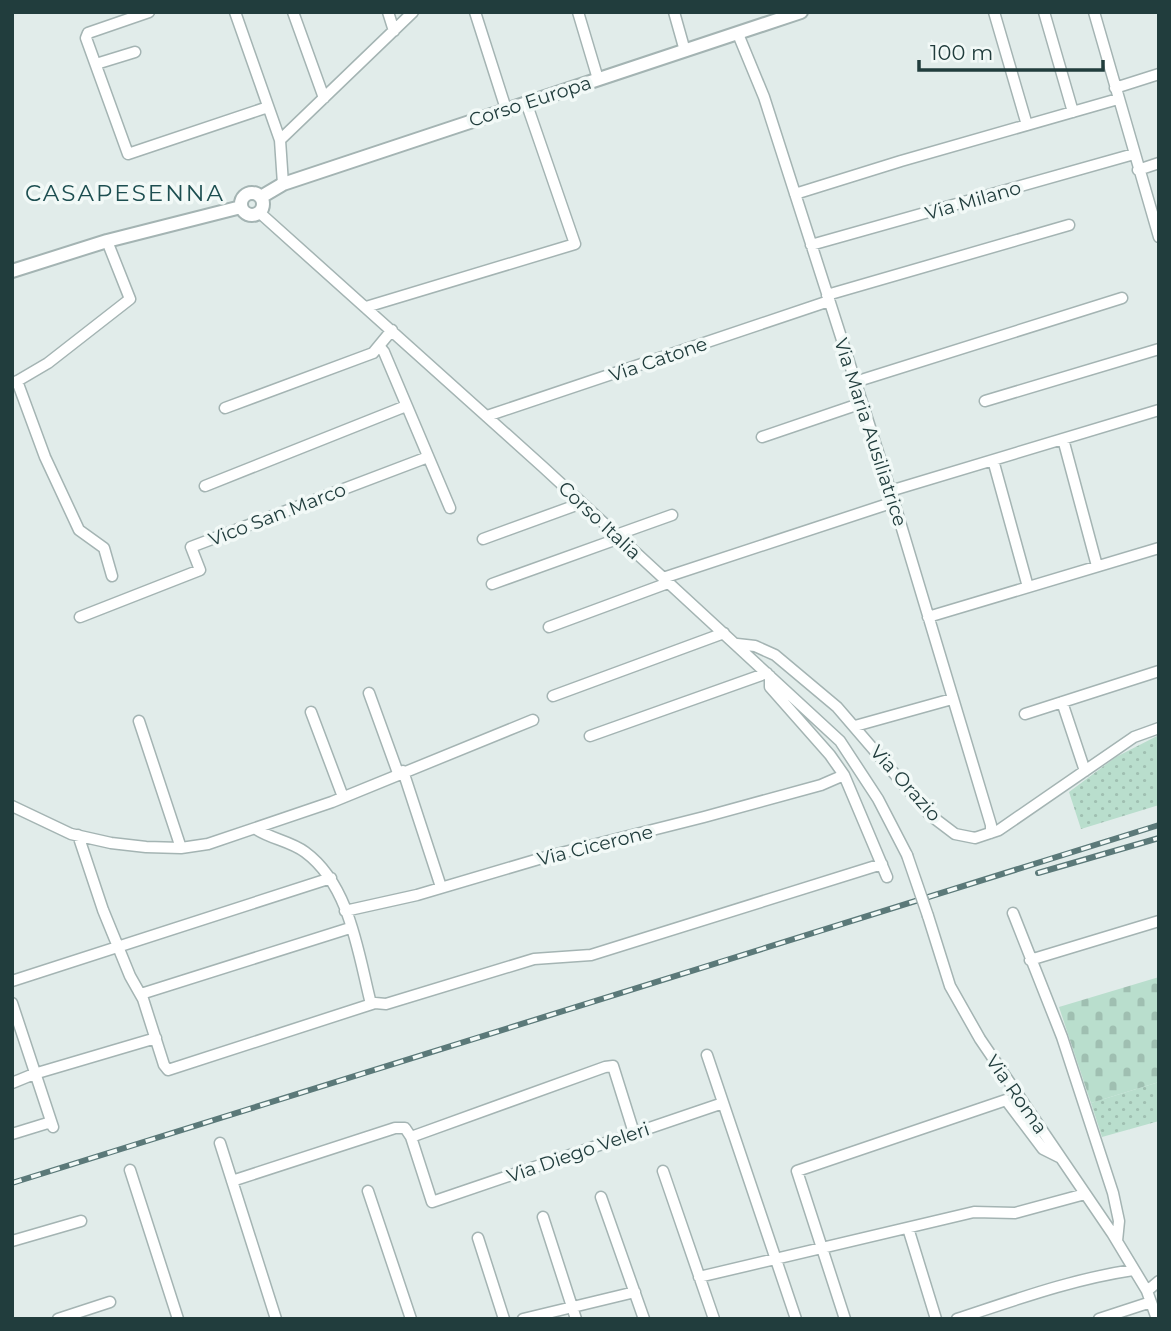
<svg xmlns="http://www.w3.org/2000/svg" width="1171" height="1331" font-family="Montserrat,sans-serif">
<defs>
<pattern id="green-dots" width="8" height="8" patternUnits="userSpaceOnUse" patternTransform="scale(1.75)"><rect width="8" height="8" fill="#b9decd"/><path d="M2 2h.1M6 6h.1" fill="none" stroke="#9fbfb1" stroke-width="1.8" stroke-linecap="round"/></pattern>
<pattern id="cemetery-stones" width="16" height="16" patternUnits="userSpaceOnUse" patternTransform="scale(1.75)"><rect width="16" height="16" fill="#b9decd"/><path d="M2 7V4a2 2 0 0 1 4 0v3zM10 15v-3a2 2 0 0 1 4 0v3z" fill="#9fbfb1"/></pattern>
</defs>
<rect width="100%" height="100%" fill="#e1ecea"/>
<!-- green -->
<path fill="url(#green-dots)" d="M 1159,735 L 1159,805 L 1081,829 L 1069,792 L 1116,757 Z
M 1159,1082 L 1159,1121 L 1102,1137 L 1091,1103 Z"/>
<!-- cemetery -->
<path fill="url(#cemetery-stones)" d="M 1159,977 L 1159,1082 L 1091,1103 L 1059,1007 Z"/>
<g fill="none" stroke-linecap="round" stroke-linejoin="round">
<!-- minor casing -->
<g stroke="#a4b4b3" stroke-width="13">
<path id="minor" d="M 149,12 L 88,33 L 86,38 L 128,154 L 268,107
M 235,12 L 280,140
M 293,12 L 324,98
M 388,12 L 394,31
M 475,12 L 506,109
M 578,12 L 598,79
M 674,12 L 685,51
M 994,12 L 1027,125
M 1044,12 L 1073,112
M 1094,12 L 1159,237
M 738,34 L 764,97 L 894,502 L 991,825 L 991,833
M 96,64 L 135,52
M 1115,88 L 1159,74
M 1138,170 L 1159,163
M 283,184 L 280,140 L 413,12
M 795,194 L 901,161 L 1118,99
M 260,213 L 543,467 L 840,741 L 878,799 L 907,855
M 811,245 L 1134,154
M 827,295 L 1069,225
M 366,307 L 575,244 L 526,102
M 379,346 L 384,352 L 450,508
M 17,381 L 45,457 L 79,530 L 104,548 L 112,576
M 855,382 L 1122,298
M 14,383 L 48,363 L 130,299 L 107,241
M 985,401 L 1159,349
M 225,408 L 373,353 L 392,330
M 487,416 L 829,301
M 762,437 L 862,403
M 1063,439 L 1097,566
M 993,460 L 1028,587
M 205,486 L 406,406
M 890,491 L 1159,410
M 616,535 L 672,515
M 483,539 L 582,503
M 663,578 L 894,502
M 492,584 L 620,538
M 80,617 L 200,570 L 191,547 L 428,457
M 928,617 L 1159,548
M 549,627 L 668,583
M 737,644 L 755,646 L 775,655 L 837,707 L 930,815 L 955,834 L 975,838 L 999,830 L 1134,737 L 1159,728
M 770,676 L 770,687 L 830,755 L 844,775 L 887,877
M 369,693 L 398,773
M 553,696 L 724,633
M 1062,702 L 1085,771
M 311,712 L 343,797
M 1025,714 L 1159,671
M 139,721 L 181,848
M 855,726 L 952,699
M 590,736 L 767,673
M 403,771 L 441,887
M 12,806 L 71,834 L 111,843 L 146,847 L 181,848 L 208,844 L 332,802 L 533,720
M 256,829 C 271,839 290,841 305,852 C 350,885 358,953 371,1004
M 78,835 L 103,910 L 130,976 L 143,999 L 164,1065 L 168,1070 L 375,1003 L 386,1004 L 534,959 L 591,955 L 882,864
M 345,911 L 417,895 L 549,856 L 704,817 L 821,785 L 844,775
M 1013,913 L 1062,1037 L 1113,1193 L 1119,1221 L 1117,1241
M 928,916 L 950,986 L 980,1039 L 1112,1233 L 1147,1291 L 1157,1319
M 1030,960 L 1159,921
M 12,981 L 331,878
M 141,994 L 350,928
M 12,1003 L 53,1127
M 707,1055 L 796,1319
M 12,1083 L 34,1074 L 156,1038
M 12,1134 L 51,1122
M 411,1137 L 605,1067 L 613,1066 L 634,1133
M 220,1143 L 276,1319
M 130,1170 L 178,1319
M 663,1171 L 714,1319
M 232,1181 L 395,1128 L 405,1128 L 411,1137 L 432,1202 L 723,1103
M 368,1191 L 411,1319
M 601,1197 L 644,1319
M 543,1217 L 576,1319
M 908,1228 L 936,1319
M 478,1238 L 504,1319
M 12,1241 L 81,1221
M 699,1277 L 974,1212 L 1015,1213 L 1085,1194
M 1147,1291 L 1159,1281
M 58,1319 L 110,1302
M 523,1319 L 635,1292
M 845,1319 L 797,1171 L 1006,1100 L 1043,1149 L 1061,1158
M 957,1319 C 1015,1300 1072,1279 1133,1270
M 1099,1319 L 1151,1302"/>
</g>
<!-- tertiary casing -->
<g stroke="#a4b4b3" stroke-width="16">
<path id="tertiary" d="M241 204a11 11 0 1 1 22 0a11 11 0 1 1-22 0Z
M 261,197 L 283,184 L 801,12
M 12,271 L 107,241 L 241,207"/>
</g>
<!-- minor -->
<use href="#minor" stroke="#fff" stroke-width="10"/>
<!-- tertiary -->
<use href="#tertiary" stroke="#fff" stroke-width="12"/>
<!-- rail casing -->
<g stroke="#5b7979" stroke-width="6">
<path id="rail" d="M 1038,873 L 1159,838
M 12,1183 L 1159,825"/>
</g>
<!-- rail -->
<use href="#rail" stroke="#f2f9f7" stroke-width="3.5" stroke-dasharray="10" stroke-linecap="butt"/>
<!-- minor-bridge casing -->
<g stroke="#a4b4b3" stroke-width="13" stroke-linecap="butt">
<path id="minor-bridge" d="M 907,855 L 928,916"/>
</g>
<!-- minor-bridge -->
<use href="#minor-bridge" stroke="#fff" stroke-width="10"/>
</g>
<g text-anchor="middle" stroke-width="7" stroke-linejoin="round" paint-order="stroke">
<!-- street labels -->
<g font-size="19" fill="#213d3d" stroke="#f2f9f7">
<text transform="translate(530 101) rotate(-18)" y="7">Corso Europa</text>
<text transform="translate(973 200) rotate(-16)" y="7">Via Milano</text>
<text transform="translate(658 359) rotate(-19)" y="7">Via Catone</text>
<text transform="translate(871 432) rotate(72)" y="7">Via Maria Ausiliatrice</text>
<text transform="translate(277 514) rotate(-21)" y="7">Vico San Marco</text>
<text transform="translate(600 520) rotate(43)" y="7">Corso Italia</text>
<text transform="translate(906 783) rotate(48)" y="7">Via Orazio</text>
<text transform="translate(595 845) rotate(-14)" y="7">Via Cicerone</text>
<text transform="translate(1017 1094) rotate(55)" y="7">Via Roma</text>
<text transform="translate(578 1152) rotate(-19)" y="7">Via Diego Veleri</text>
</g>
<!-- quarter labels -->
<g font-size="23" letter-spacing="2" fill="#1c4e50" stroke="#f2f9f7">
<text x="125" y="201">CASAPESENNA</text>
</g>
</g>
<!-- border -->
<rect width="1171" height="1331" fill="none" stroke="#213d3d" stroke-width="28"/>
<!-- scale -->
<path d="M919 60v10h184v-10" fill="none" stroke="#213d3d" stroke-width="3.5"/>
<text x="930" y="60" font-size="21" fill="#213d3d" stroke="#f2f9f7" stroke-width="5" paint-order="stroke">100 m</text>
</svg>
